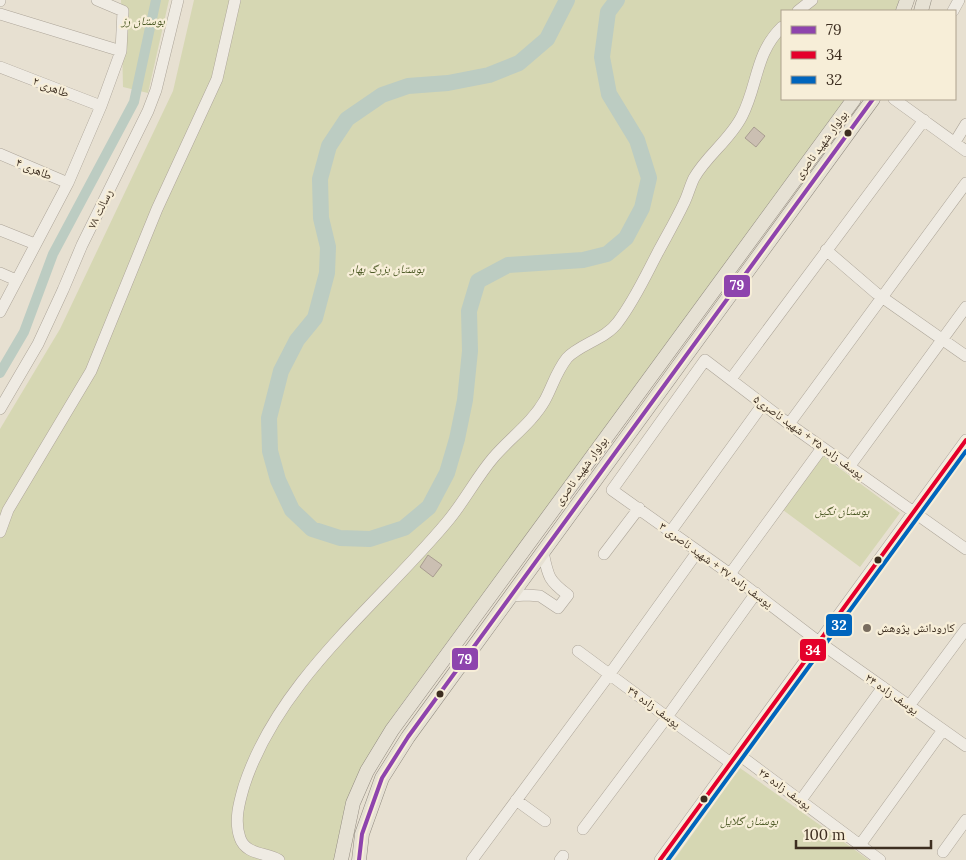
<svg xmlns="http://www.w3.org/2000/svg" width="966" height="860" font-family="Lora,'Noto Naskh Arabic',serif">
<rect width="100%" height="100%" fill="#e7e0d1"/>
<!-- green -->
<path fill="#d6d7b3" d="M 121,0 L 169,0 L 148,93 L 123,87 Z
M 194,0 L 899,0 L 896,11 L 782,11 L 782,99 L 848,99 L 395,713 L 362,772 L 339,860 L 0,860 L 0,429 L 60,329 L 173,91 Z
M 823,456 L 900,513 L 860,567 L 783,510 Z
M 740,768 L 869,860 L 674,860 Z"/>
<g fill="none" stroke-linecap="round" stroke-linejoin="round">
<!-- canal -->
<path stroke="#bcccc2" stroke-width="10" d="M 0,373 L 24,332 L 53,254 L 134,102 L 156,0"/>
<!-- river -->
<path stroke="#bcccc2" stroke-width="16" d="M 567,0 L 547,39 L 519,63 L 489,75 L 448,83 L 408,86 L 382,95 L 347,119 L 329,146 L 320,179 L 321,218 L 328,247 L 327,273 L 315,318 L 297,340 L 281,371 L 269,418 L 270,451 L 278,480 L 292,510 L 312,529 L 340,538 L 370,539 L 404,528 L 429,507 L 447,473 L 457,439 L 465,400 L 470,351 L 469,311 L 478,281 L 508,265 L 583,260 L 607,254 L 626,238 L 642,208 L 649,178 L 637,140 L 609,94 L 602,57 L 608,12 L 617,0"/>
</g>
<!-- building -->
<path fill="#cbbfb2" stroke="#a89c90" d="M 754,127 L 765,136 L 756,147 L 745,138 Z
M 428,555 L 442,565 L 433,577 L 420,567 Z"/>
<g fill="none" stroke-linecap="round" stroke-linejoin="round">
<!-- minor casing -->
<g stroke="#ada599" stroke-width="12">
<path id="minor" d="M 0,1 L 0,0
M 798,11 L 812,0
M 953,11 L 959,0
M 0,14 L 121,51
M 0,67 L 101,106
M 894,99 L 966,151
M 955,142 L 966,124
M 0,154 L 68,183
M 0,230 L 35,244
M 826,250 L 876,293 L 966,356
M 0,273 L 16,280
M 0,312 L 68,183 L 101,106 L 121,51 L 123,11 L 97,0
M 731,379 L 924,120
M 0,409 L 38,344 L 63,290 L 82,245 L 148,111 L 156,90 L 178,0
M 789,424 L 966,183
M 849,467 L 966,307
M 671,531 L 763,404
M 0,532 L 8,510 L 91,371 L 157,209 L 217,79 L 235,0
M 966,549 L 789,424 L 705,360 L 612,490 L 730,574 L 819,642 L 966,746
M 604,554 L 639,508
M 730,574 L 822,448
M 511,596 L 527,595 L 540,596 L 558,608 L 568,595 C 548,580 548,576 543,552
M 578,651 L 667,717 L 731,763
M 909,706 L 966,629
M 738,754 L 880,860
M 516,800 L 545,821
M 801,800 L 883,687
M 583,829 L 667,717 L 756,593
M 860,845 L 943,730
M 943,852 L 966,820
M 279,860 C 265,852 246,855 240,838 C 234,821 239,803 244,786 C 279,679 377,606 447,522 C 464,502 476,478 493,458 C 510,438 532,423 545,400 C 553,385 556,372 567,358 C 580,344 606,339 618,322 C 634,301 645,277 657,254 C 666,237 676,220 684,203 C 688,195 690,186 694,178 C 707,155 730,140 742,116 C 758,85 755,53 782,27
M 472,860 L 609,675 L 698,551
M 560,860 L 563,856
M 660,860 L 966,440"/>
</g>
<!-- major casing -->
<g stroke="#928b80" stroke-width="15">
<path id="major" d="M 903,11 L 907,0
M 921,11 L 924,0
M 341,860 L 353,803 L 367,771 L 392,730 L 854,99
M 359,860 L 362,834 L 382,778 L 408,737 L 873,99"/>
</g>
<!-- minor -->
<use href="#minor" stroke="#efebe3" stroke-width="11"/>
<!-- major -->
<use href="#major" stroke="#e6e1d4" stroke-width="14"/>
<!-- bus-1 casing -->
<g stroke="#f7eed8" stroke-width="8">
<path id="bus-1" d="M 359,860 L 362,834 L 382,778 L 408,737 L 873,99"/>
</g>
<!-- bus-2 casing -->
<g stroke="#f7eed8" stroke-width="8">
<path id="bus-2" d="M 660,860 L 966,440"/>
</g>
<!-- bus-3 casing -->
<g stroke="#f7eed8" stroke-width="8">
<path id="bus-3" d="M 668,860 L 966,451"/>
</g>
<!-- bus-1 -->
<use href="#bus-1" stroke="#8e44ad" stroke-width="4"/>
<!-- bus-2 -->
<use href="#bus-2" stroke="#e4002b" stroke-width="4"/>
<!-- bus-3 -->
<use href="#bus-3" stroke="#0065bd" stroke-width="4"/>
</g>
<!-- markers -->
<g fill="#3d2e20" stroke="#f7eed8" stroke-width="2">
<circle cx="848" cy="133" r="4.5"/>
<circle cx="878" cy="560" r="4.5"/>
<circle cx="440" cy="694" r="4.5"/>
<circle cx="704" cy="799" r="4.5"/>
</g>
<circle fill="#786c5e" stroke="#f7eed8" stroke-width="2" cx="867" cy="628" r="5"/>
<g text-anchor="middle" stroke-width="4.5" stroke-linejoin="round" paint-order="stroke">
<!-- park labels -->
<g font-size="12" font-style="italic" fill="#4d5a26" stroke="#f7eed8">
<text x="143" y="25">بوستان رز</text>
<text x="387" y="273">بوستان بزرگ بهار</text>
<text x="842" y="515">بوستان نگین</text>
<text x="749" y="825">بوستان گلایل</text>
</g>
<!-- street labels -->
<g font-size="12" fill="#3d2e20" stroke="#f7eed8">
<text transform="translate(51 87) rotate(21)" y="4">طاهری ۲</text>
<text transform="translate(821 145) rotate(-54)" y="4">بولوار شهید ناصری</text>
<text transform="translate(34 169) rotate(23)" y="4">طاهری ۴</text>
<text transform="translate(100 209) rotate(-64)" y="4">رسالت ۷۸</text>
<text transform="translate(809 437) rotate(36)" y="4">یوسف زاده ۳۵ + شهید ناصری۵</text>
<text transform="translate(581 471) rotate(-54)" y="4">بولوار شهید ناصری</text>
<text transform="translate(716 565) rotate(36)" y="4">یوسف زاده ۳۷ + شهید ناصری ۳</text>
<text transform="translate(892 694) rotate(35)" y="4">یوسف زاده ۲۴</text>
<text transform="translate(654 707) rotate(36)" y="4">یوسف زاده ۳۹</text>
<text transform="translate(785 789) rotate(36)" y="4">یوسف زاده ۲۶</text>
</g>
<!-- poi labels -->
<g font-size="12" fill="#3d2e20" stroke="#f7eed8" text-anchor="start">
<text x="877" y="632">کارودانش پژوهش</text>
</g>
</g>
<g stroke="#f7eed8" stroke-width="2">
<rect x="723" y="274" width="28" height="24" rx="5" fill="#8e44ad"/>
<rect x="825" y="613" width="28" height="24" rx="5" fill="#0065bd"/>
<rect x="799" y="638" width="28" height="24" rx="5" fill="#e4002b"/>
<rect x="451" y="647" width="28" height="24" rx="5" fill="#8e44ad"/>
</g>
<g font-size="14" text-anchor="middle" font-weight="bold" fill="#fff">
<text x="737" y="290">79</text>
<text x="839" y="630">32</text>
<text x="813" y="655">34</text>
<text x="465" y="664">79</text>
</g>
<!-- legend -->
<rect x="781" y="10" width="175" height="90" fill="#f7eed8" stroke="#ada18e"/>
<rect x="791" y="26" width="25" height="8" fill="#8e44ad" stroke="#ada18e"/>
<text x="826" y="35" font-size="15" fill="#3d2e20">79</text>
<rect x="791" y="51" width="25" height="8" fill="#e4002b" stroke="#ada18e"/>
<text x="826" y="60" font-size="15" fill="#3d2e20">34</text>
<rect x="791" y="76" width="25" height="8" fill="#0065bd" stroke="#ada18e"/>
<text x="826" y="85" font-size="15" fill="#3d2e20">32</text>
<!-- scale -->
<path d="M796 840v8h135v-8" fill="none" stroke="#3d2e20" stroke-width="2.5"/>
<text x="804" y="840" font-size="15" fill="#3d2e20" stroke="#f7eed8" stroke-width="4" paint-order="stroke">100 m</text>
</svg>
